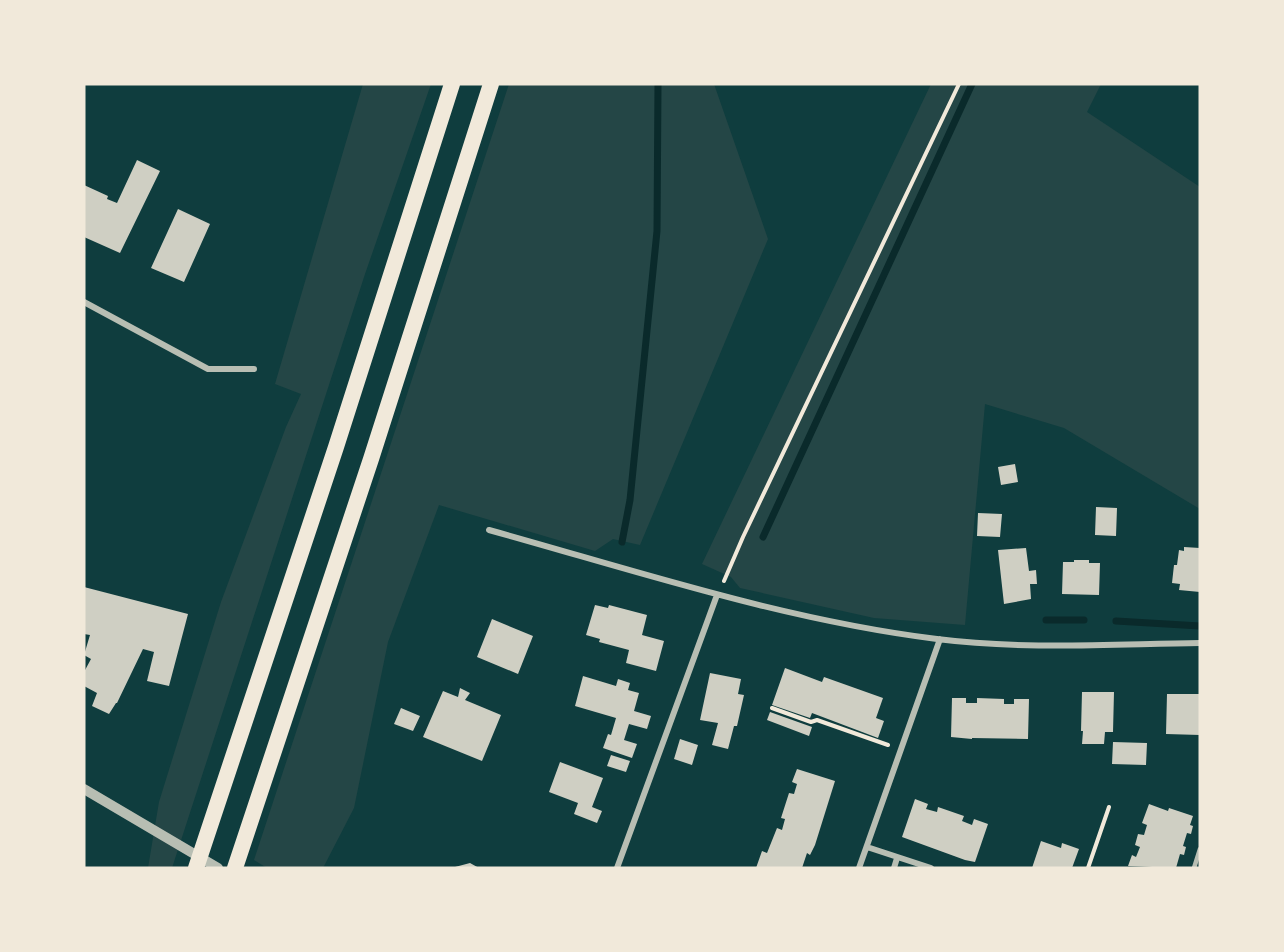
<svg xmlns="http://www.w3.org/2000/svg" width="1284" height="952" font-family="'PT Sans',sans-serif">
<rect width="100%" height="100%" fill="#0f3d3e"/>
<!-- green -->
<path fill="#244646" d="M 363,84 L 431,84 L 365,274 L 172,868 L 148,868 L 159,802 L 221,602 L 286,427 L 301,394 L 275,384 Z
M 509,84 L 714,84 L 768,239 L 640,545 L 613,539 L 595,551 L 439,505 L 388,642 L 354,808 L 323,868 L 267,868 L 254,860 Z
M 931,84 L 1101,84 L 1087,112 L 1200,187 L 1200,509 L 1064,428 L 985,404 L 965,625 L 874,618 L 740,588 L 731,577 L 702,564 Z"/>
<g fill="none" stroke-linecap="round" stroke-linejoin="round">
<!-- stream -->
<path stroke="#0a2a2b" stroke-width="7" d="M 763,537 L 972,84
M 622,542 L 630,500 L 657,231 L 658,84
M 1046,620 L 1084,620
M 1116,621 L 1200,626"/>
</g>
<!-- building -->
<path fill="#cfcfc3" d="M 137,160 L 160,171 L 120,253 L 84,237 L 84,185 L 108,196 L 107,199 L 117,203 Z
M 178,209 L 210,224 L 184,282 L 151,268 Z
M 1015,464 L 1018,482 L 1001,485 L 998,467 Z
M 1096,507 L 1117,508 L 1116,536 L 1095,535 Z
M 978,513 L 1002,514 L 1000,537 L 977,536 Z
M 1184,547 L 1200,548 L 1200,592 L 1179,590 L 1180,584 L 1172,583 L 1174,565 L 1177,565 L 1179,550 L 1184,551 Z
M 1026,548 L 1029,571 L 1036,570 L 1037,584 L 1030,584 L 1031,599 L 1004,604 L 998,550 Z
M 1074,560 L 1089,560 L 1089,563 L 1100,563 L 1099,595 L 1062,594 L 1063,562 L 1074,562 Z
M 84,587 L 188,614 L 169,686 L 147,681 L 154,652 L 143,649 L 117,703 L 116,703 L 109,714 L 92,706 L 97,693 L 84,686 L 84,672 L 91,659 L 84,655 L 90,635 L 84,634 Z
M 595,605 L 608,608 L 609,605 L 647,615 L 642,635 L 664,641 L 656,671 L 626,663 L 629,650 L 599,642 L 600,639 L 586,635 Z
M 492,619 L 533,636 L 518,674 L 477,657 Z
M 785,668 L 822,682 L 824,677 L 883,698 L 876,718 L 884,721 L 878,738 L 812,713 L 810,718 L 772,705 Z
M 710,673 L 741,679 L 738,694 L 744,695 L 737,726 L 734,726 L 728,749 L 712,745 L 718,723 L 700,720 Z
M 583,676 L 616,686 L 618,679 L 630,683 L 628,690 L 639,693 L 634,711 L 651,716 L 647,729 L 629,724 L 624,740 L 637,744 L 632,758 L 603,748 L 608,734 L 611,735 L 616,718 L 575,706 Z
M 460,688 L 470,693 L 465,700 L 501,715 L 482,761 L 423,737 L 443,691 L 458,697 Z
M 1082,692 L 1114,692 L 1113,732 L 1105,732 L 1104,744 L 1082,744 L 1083,731 L 1081,731 Z
M 1167,694 L 1200,694 L 1200,735 L 1166,734 Z
M 952,698 L 966,698 L 966,703 L 977,703 L 977,698 L 1004,699 L 1004,704 L 1014,704 L 1014,699 L 1029,699 L 1028,739 L 972,738 L 972,739 L 951,737 Z
M 401,708 L 420,716 L 413,731 L 394,724 Z
M 770,712 L 812,727 L 809,736 L 767,720 Z
M 680,739 L 698,745 L 692,765 L 674,759 Z
M 1113,742 L 1147,743 L 1146,765 L 1112,764 Z
M 611,755 L 630,761 L 626,772 L 607,766 Z
M 560,762 L 603,778 L 592,807 L 602,811 L 597,823 L 574,814 L 578,803 L 549,792 Z
M 797,769 L 835,781 L 815,845 L 810,855 L 807,853 L 802,868 L 756,868 L 762,851 L 767,853 L 777,828 L 782,830 L 785,819 L 781,818 L 789,793 L 794,794 L 797,784 L 792,782 Z
M 915,799 L 928,804 L 926,809 L 937,812 L 938,807 L 964,816 L 962,821 L 972,825 L 974,819 L 988,824 L 975,862 L 965,860 L 902,837 Z
M 1149,804 L 1168,811 L 1169,808 L 1193,816 L 1190,825 L 1193,826 L 1191,834 L 1187,833 L 1183,846 L 1186,847 L 1184,855 L 1180,854 L 1176,868 L 1128,866 L 1132,855 L 1136,857 L 1140,847 L 1135,845 L 1138,834 L 1144,835 L 1147,825 L 1142,823 Z
M 1041,841 L 1061,848 L 1062,843 L 1079,849 L 1072,868 L 1032,868 Z
M 470,863 L 479,868 L 455,868 L 455,867 Z"/>
<g fill="none" stroke-linecap="round" stroke-linejoin="round">
<!-- path -->
<path stroke="#f1e9da" stroke-width="4" d="M 724,581 L 743,537 L 959,84
M 772,708 L 811,722 L 817,720 L 888,745
M 1088,868 L 1109,807"/>
<!-- service -->
<path stroke="#b8beb3" stroke-width="4.5" d="M 1194,868 L 1200,849"/>
<!-- minor -->
<path stroke="#b8beb3" stroke-width="6" d="M 84,302 L 208,369 L 254,369
M 489,530 C 637,571 784,620 937,639 C 1024,650 1113,644 1200,643
M 867,847 L 931,868
M 617,868 L 717,595
M 859,868 L 940,639
M 894,868 L 897,858"/>
<!-- tertiary -->
<path stroke="#b8beb3" stroke-width="10" d="M 84,789 L 218,868"/>
<!-- trunk -->
<path stroke="#f1e9da" stroke-width="16" d="M 196,868 L 336,447 L 452,84
M 235,868 L 371,459 L 491,84"/>
</g>
<!-- border -->
<rect width="1284" height="952" fill="none" stroke="#f1e9da" stroke-width="171"/>
</svg>
